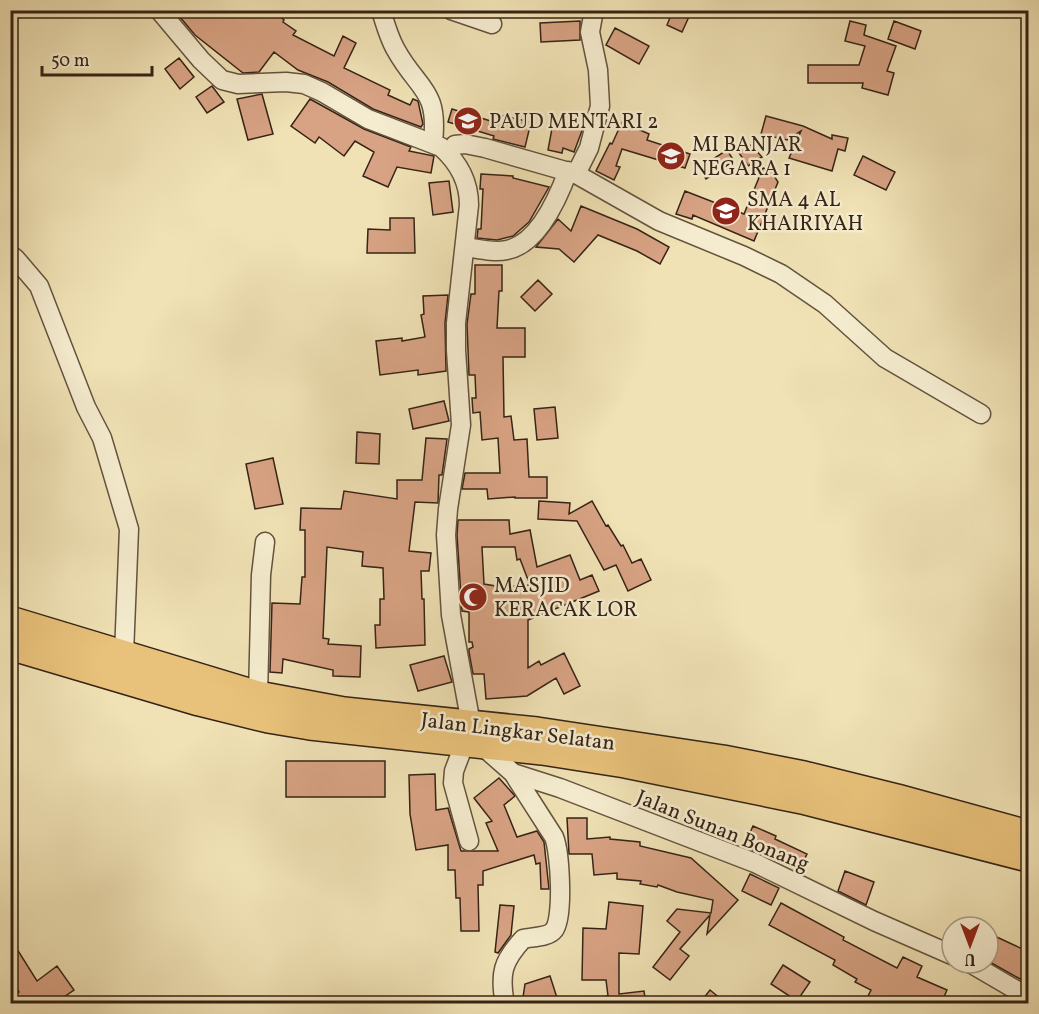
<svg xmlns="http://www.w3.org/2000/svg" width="1039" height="1014" font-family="Vollkorn,serif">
<rect width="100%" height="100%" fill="#f0e2b5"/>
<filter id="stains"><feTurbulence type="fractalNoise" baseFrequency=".00333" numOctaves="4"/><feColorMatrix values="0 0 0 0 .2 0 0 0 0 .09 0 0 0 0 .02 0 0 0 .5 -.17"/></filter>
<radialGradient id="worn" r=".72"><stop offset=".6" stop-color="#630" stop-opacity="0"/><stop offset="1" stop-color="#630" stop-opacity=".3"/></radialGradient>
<!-- building -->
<path fill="#d8a384" stroke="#362316" stroke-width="1.5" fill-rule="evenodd" d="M 174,10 L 273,10 L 284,20 L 283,22 L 296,31 L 293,35 L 334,56 L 343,36 L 356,43 L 344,68 L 390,90 L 388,95 L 410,105 L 413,99 L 418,101 L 423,124 L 421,127 L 373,109 L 328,82 L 298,70 L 274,52 L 259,72 L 243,73 L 195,35 Z
M 673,10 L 692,10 L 682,32 L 667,25 Z
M 580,21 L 580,40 L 541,42 L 540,23 Z
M 850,21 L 866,25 L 864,35 L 896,46 L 887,71 L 894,73 L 888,95 L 862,88 L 863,83 L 808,83 L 808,65 L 859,65 L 865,46 L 845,41 Z
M 894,21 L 921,31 L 915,49 L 888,39 Z
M 615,28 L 649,46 L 639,64 L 606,45 Z
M 179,58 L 194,77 L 180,89 L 165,69 Z
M 212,86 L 224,102 L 207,113 L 196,97 Z
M 262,94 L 273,134 L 248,140 L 237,99 Z
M 310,99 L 364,129 L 411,147 L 409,151 L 434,156 L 431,173 L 397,167 L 388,187 L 363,176 L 374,152 L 355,141 L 344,156 L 319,137 L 315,143 L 291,126 Z
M 452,109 L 497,123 L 499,115 L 531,122 L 525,147 L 493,139 L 494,136 L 448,122 Z
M 766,116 L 803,126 L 832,139 L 832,135 L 848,138 L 845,151 L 838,149 L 832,171 L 789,158 L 801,131 L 787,140 L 761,134 Z
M 622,122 L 649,134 L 647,140 L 690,154 L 685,168 L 622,149 L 616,166 L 620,167 L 614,180 L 596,171 L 610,143 L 612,144 Z
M 553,123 L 574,126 L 574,125 L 583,128 L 574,152 L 563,148 L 562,153 L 548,150 Z
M 751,145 L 762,157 L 748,166 L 739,153 Z
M 727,150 L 734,161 L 706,179 L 699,168 Z
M 863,156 L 895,172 L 886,190 L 854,175 Z
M 763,168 L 771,171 L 778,182 L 754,241 L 693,215 L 692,219 L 676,214 L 685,191 L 744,214 Z
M 481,174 L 513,176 L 513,178 L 549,187 L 529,222 L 513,236 L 497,240 L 477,238 L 478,229 L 481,229 L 483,189 L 480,189 Z
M 449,181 L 453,212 L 433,215 L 429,183 Z
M 581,206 L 637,229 L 669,247 L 660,264 L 637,251 L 598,235 L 574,262 L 559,249 L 536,247 L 558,219 L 571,231 Z
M 390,218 L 414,218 L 415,253 L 367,253 L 368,229 L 390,230 Z
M 475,265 L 502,265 L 502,291 L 499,291 L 497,328 L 525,328 L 525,357 L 503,357 L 504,417 L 511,416 L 514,440 L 527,439 L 529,477 L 547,477 L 547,498 L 515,498 L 515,497 L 488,499 L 487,489 L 462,489 L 465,473 L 500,473 L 498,438 L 482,440 L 480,412 L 473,413 L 472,398 L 476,398 L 475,375 L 469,375 L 467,324 L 471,294 L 475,294 Z
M 538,280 L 552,294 L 535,311 L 521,297 Z
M 448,295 L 445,323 L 446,371 L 418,375 L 418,370 L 380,375 L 376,341 L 402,338 L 402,341 L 425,337 L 421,315 L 424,314 L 423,296 Z
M 444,401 L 449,421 L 413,429 L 409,409 Z
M 555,407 L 558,438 L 537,440 L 534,409 Z
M 357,432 L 380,434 L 379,464 L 356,463 Z
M 426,438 L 447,439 L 442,475 L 439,475 L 438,503 L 415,502 L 409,551 L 431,553 L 429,571 L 421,571 L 422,599 L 424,599 L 425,645 L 376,648 L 375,625 L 380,625 L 380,599 L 384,599 L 383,568 L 362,566 L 363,552 L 327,547 L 323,638 L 329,639 L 328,644 L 361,646 L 360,677 L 333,676 L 333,670 L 283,659 L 282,673 L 270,672 L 272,603 L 300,604 L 302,577 L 305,577 L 305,530 L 300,530 L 301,508 L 341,509 L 344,491 L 397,499 L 397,480 L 422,480 Z
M 273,458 L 283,504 L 255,509 L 246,464 Z
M 539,501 L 570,503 L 569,514 L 592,501 L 606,526 L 608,525 L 621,546 L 623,545 L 632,563 L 641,559 L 651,580 L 628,591 L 616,565 L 604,570 L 577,521 L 538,519 Z
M 458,520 L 509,520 L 510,534 L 530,530 L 537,567 L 570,555 L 580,580 L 592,575 L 599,591 L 528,620 L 528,668 L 539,661 L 541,665 L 564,653 L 580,686 L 564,694 L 556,678 L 527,696 L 486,699 L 484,674 L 473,674 L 469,652 L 469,649 L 473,647 L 472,642 L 469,642 L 469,612 L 462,611 L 457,535 ZM 482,547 L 515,547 L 517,560 L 520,559 L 530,585 L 502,587 L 484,584 Z
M 444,656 L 452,682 L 418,691 L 410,665 Z
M 286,761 L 385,761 L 385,797 L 286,797 Z
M 435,774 L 436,810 L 448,808 L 461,851 L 498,851 L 486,823 L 492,821 L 474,798 L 499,778 L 515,796 L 504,805 L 517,837 L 537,831 L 544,842 L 549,889 L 541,889 L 540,863 L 536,864 L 534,855 L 483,871 L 483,885 L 478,885 L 479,931 L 461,931 L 460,898 L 456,898 L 455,870 L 448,870 L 448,845 L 416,850 L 410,814 L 409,775 Z
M 567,818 L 587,818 L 587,839 L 610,837 L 610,839 L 640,842 L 640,846 L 691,858 L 738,900 L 707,934 L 710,915 L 680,949 L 689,956 L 670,980 L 653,967 L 680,932 L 667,921 L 677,909 L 711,913 L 713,900 L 677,892 L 658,885 L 657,887 L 640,884 L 641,881 L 617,879 L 617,873 L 594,875 L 592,854 L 569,854 Z
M 753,826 L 776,836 L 775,839 L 807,854 L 799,870 L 744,846 Z
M 845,871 L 874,882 L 866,905 L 838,891 Z
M 750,874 L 779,888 L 771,905 L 742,891 Z
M 609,902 L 643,906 L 639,954 L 619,953 L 619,994 L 644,991 L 646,1004 L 606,1004 L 606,996 L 608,996 L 606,980 L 582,980 L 583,928 L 606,929 Z
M 781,903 L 844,937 L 843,940 L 897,968 L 903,957 L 922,966 L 917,977 L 947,990 L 941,1004 L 864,1004 L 871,990 L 855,982 L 857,979 L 833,965 L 835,960 L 769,925 Z
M 500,905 L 514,906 L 511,935 L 498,953 L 495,952 Z
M 988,933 L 1029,952 L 1029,984 L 988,961 Z
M 10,938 L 37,981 L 57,966 L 74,990 L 58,1001 L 54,997 L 40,1004 L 18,1004 L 14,994 L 19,992 L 10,979 Z
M 783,965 L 810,982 L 797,1001 L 771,984 Z
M 550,976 L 559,1004 L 522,1004 L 525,984 Z
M 710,990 L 727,1004 L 699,1004 Z"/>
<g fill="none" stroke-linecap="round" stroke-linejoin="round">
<!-- minor casing -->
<g stroke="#64533e" stroke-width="21">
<path id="minor" d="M 159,10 L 201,60 L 222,80 L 238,84 L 286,82 L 304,84 L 322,92 L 368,119 L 441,147 C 459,163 469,181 469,205 L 456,323 L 456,350 L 461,425 L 448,509 L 446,535 L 451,615 L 471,724
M 381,10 C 385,24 389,38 396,50 C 418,90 439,89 433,142
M 451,10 L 492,24
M 449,154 L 455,145 L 465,144 L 485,148 L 576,174 L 659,221 L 744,256 L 781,274 L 825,304 L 885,358 L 981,414
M 576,174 L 589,148 L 600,106 L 598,70 L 590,32 L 594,10
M 465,247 C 479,249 494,253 507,250 C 538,244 558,198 568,171
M 15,258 L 39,286 L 86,407 L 102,438 L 129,529 L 124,654
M 258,695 L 261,575 L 265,542
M 465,742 L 454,771 L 453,783 L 469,841
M 480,744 L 513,773 L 560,788 L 755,863 L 874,921 L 952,955
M 970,963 L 1028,997
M 505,1004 C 499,973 503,961 523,939 C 531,937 549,937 554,930 C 564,917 560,852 554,837 L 513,773"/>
</g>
<!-- highway casing -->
<g stroke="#362316" stroke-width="30">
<path id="highway" d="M 10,620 L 258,695 L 344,711 L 537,731 L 723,759 L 804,775 L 897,798 L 1028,834
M 10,646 L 199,702 L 268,719 L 310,726 L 542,751 L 625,764 L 802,800 L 1028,858"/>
</g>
<!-- minor -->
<use href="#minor" stroke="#f5eccf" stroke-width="18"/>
<!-- highway -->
<use href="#highway" stroke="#e8c17a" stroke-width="27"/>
</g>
<!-- icons -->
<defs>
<g id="school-disc" transform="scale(1.5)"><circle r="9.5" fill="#8f2418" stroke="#f5eccf"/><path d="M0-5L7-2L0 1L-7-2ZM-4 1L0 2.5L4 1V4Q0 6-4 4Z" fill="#fff"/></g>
<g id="mosque-disc" transform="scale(1.5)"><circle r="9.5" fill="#8f2418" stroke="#f5eccf"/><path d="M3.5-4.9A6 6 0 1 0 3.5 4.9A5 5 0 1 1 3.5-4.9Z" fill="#fff"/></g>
</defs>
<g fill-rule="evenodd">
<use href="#school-disc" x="468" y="121"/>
<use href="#school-disc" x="671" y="156"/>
<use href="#school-disc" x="726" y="211"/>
<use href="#mosque-disc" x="473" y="597"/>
</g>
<g text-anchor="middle" stroke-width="5" stroke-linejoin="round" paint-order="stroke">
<!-- poi labels -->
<g font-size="21" fill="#362316" stroke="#f5eccf" text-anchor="start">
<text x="489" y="128">PAUD MENTARI 2</text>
<text x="692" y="151">MI BANJAR<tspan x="692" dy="24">NEGARA 1</tspan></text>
<text x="747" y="206">SMA 4 AL<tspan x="747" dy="24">KHAIRIYAH</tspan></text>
<text x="494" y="592">MASJID<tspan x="494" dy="24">KERACAK LOR</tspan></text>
</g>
<!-- street labels -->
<g font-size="21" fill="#362316" stroke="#f5eccf">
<text transform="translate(518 731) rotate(7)" y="7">Jalan Lingkar Selatan</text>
<text transform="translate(723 830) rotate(22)" y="7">Jalan Sunan Bonang</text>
</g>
</g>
<!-- margin -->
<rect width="1039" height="1014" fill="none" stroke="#f0e2b5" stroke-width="36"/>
<rect x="12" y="12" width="1015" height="990" fill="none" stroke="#362316" stroke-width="3"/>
<rect x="18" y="18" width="1003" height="978" fill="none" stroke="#362316" stroke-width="1.5"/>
<!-- north arrow -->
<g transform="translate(970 945) rotate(180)"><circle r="28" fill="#f5eccf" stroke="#a99c85" stroke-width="1.5"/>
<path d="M0-4.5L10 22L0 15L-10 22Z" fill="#8f2418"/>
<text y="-9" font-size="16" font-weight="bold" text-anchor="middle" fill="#362316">U</text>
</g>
<!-- scale -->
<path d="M42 66v9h110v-9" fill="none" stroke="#362316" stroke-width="3"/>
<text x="51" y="66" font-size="18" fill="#362316" stroke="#f5eccf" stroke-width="4.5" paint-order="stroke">50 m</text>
<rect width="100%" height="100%" filter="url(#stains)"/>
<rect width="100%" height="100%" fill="url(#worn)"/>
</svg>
